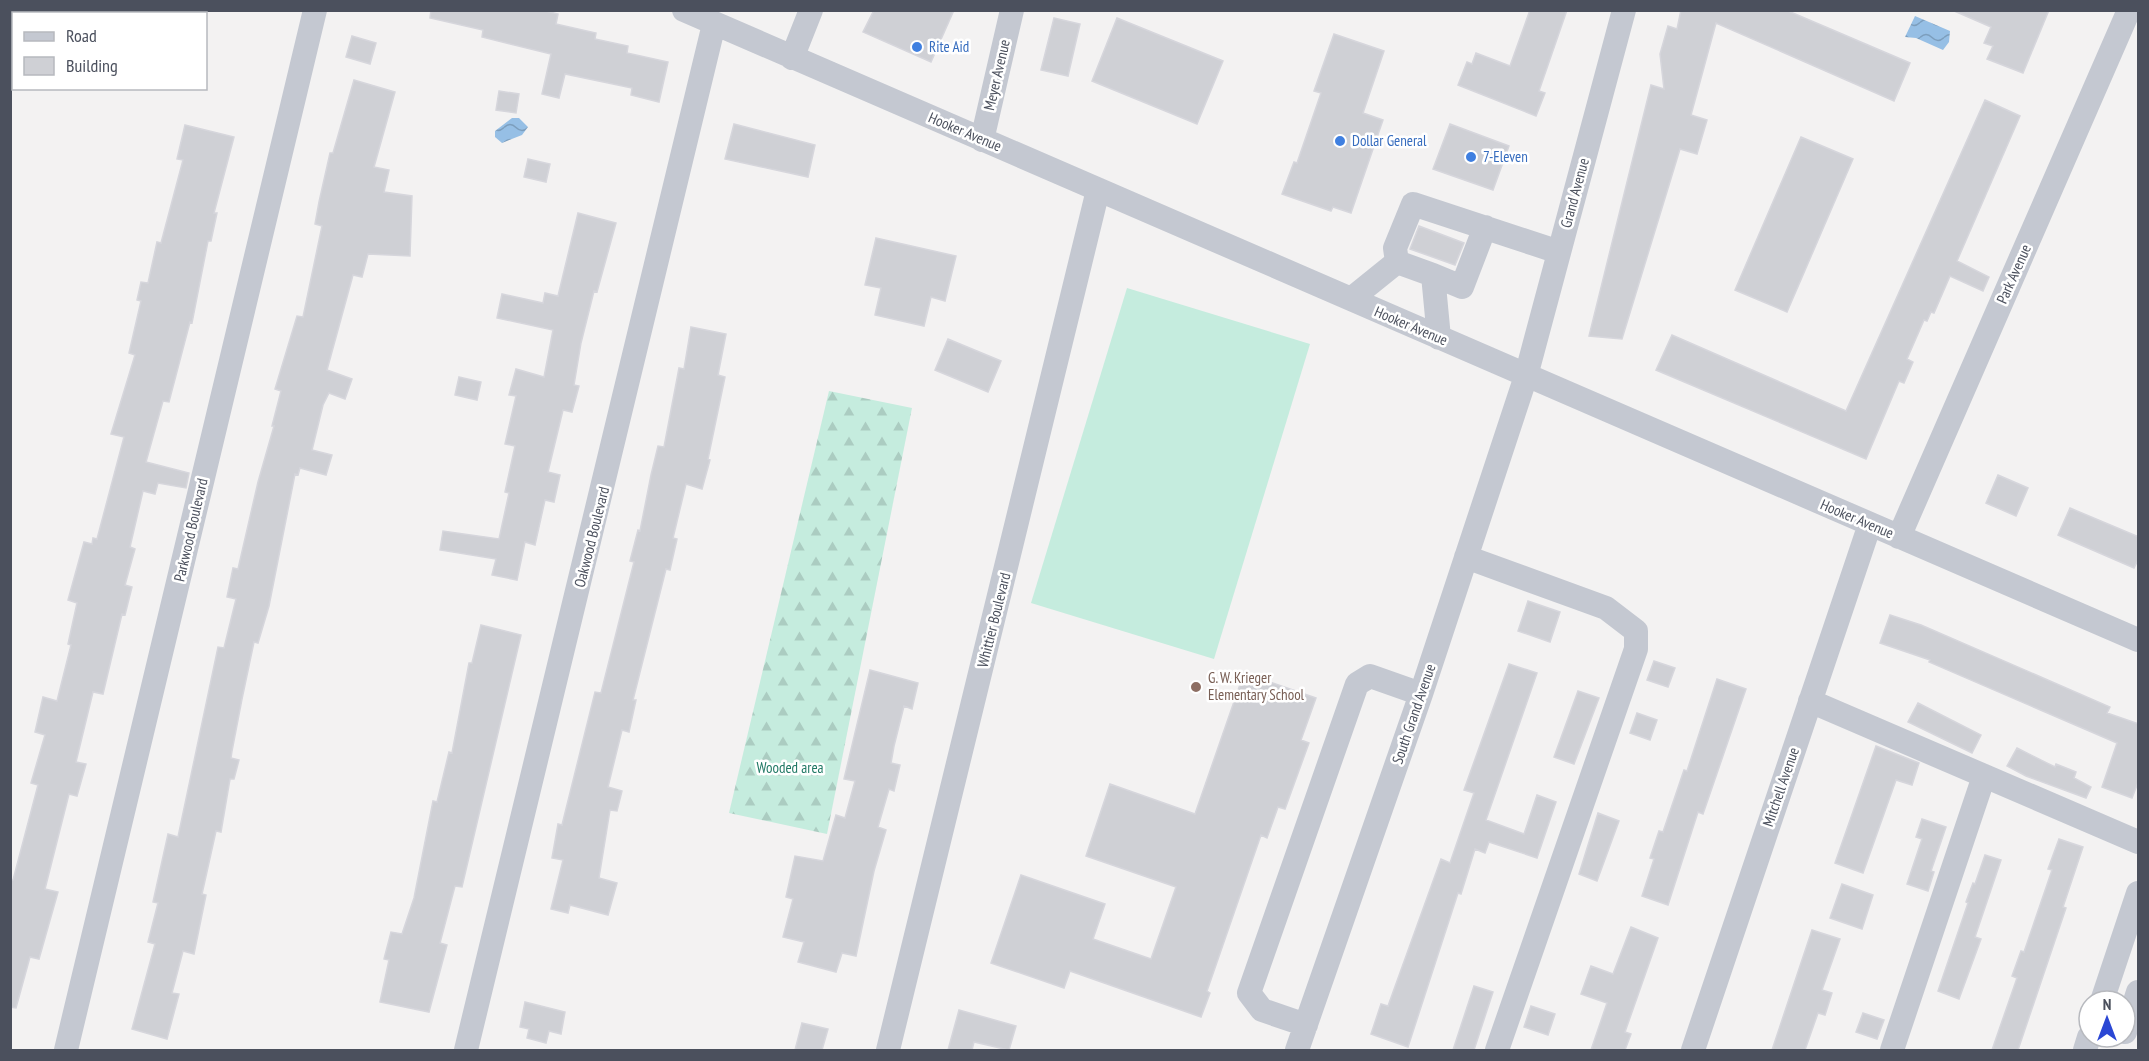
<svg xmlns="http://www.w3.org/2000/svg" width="2149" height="1061" font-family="'PT Sans Narrow',sans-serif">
<defs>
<pattern id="forest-firs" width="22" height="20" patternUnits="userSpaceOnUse" patternTransform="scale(1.5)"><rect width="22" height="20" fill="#c5ecde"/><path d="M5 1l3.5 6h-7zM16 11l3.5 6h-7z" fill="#abccc1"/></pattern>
<pattern id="water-waves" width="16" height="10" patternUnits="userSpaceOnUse" patternTransform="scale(1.5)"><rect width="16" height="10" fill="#96bfe5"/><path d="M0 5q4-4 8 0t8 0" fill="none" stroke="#7c9ebd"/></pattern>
</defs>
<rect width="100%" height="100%" fill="#f3f2f2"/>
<!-- forest -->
<path fill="url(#forest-firs)" d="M 829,391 L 912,408 L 827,834 L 729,813 Z"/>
<!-- pitch -->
<path fill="#c5ecde" d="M 1127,288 L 1310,344 L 1214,659 L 1031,603 Z"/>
<!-- water -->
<path fill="url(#water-waves)" d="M 1915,16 L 1950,31 L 1949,42 L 1943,50 L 1916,38 L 1905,37 Z
M 512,118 L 519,118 L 528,127 L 522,135 L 502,143 L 495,137 L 495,131 Z"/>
<!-- building -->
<path fill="#cfd0d5" stroke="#d6d6dc" stroke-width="1.5" d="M 431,10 L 542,10 L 558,14 L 556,24 L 596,33 L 595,39 L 628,46 L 627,53 L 668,62 L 659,102 L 631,95 L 632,88 L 565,74 L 559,98 L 542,94 L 551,54 L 482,37 L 483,30 L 430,18 Z
M 874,10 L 954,10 L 931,62 L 863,32 Z
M 1530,10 L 1567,10 L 1539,91 L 1545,93 L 1536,116 L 1458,85 L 1467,62 L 1472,64 L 1476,53 L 1510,66 Z
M 1681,10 L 1786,10 L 1910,63 L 1894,101 L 1716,23 L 1691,115 L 1707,120 L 1697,154 L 1680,149 L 1622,339 L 1589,336 L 1651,85 L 1664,89 L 1660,54 L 1668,26 L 1677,29 Z
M 1952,10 L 2049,10 L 2023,73 L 1987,59 L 1993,46 L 1984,43 L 1991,27 Z
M 1054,18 L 1080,24 L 1068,76 L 1041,70 Z
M 1117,18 L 1223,61 L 1197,124 L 1092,81 Z
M 1334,34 L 1384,51 L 1363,113 L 1383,120 L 1351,213 L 1333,207 L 1331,211 L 1282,194 L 1294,162 L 1297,163 L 1321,93 L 1314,91 Z
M 352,36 L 376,43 L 370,64 L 346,57 Z
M 354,80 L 395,92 L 374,167 L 389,170 L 384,192 L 412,196 L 410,256 L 368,254 L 362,277 L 353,275 L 327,370 L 352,379 L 345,399 L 329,393 L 323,405 L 312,450 L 332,455 L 326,475 L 300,468 L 298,475 L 295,474 L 269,606 L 258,643 L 254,642 L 242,699 L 232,751 L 231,758 L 239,760 L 234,779 L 230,779 L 221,832 L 216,831 L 202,894 L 206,895 L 194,954 L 183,951 L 172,993 L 179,994 L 167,1039 L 132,1029 L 155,944 L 148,942 L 158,903 L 153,902 L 168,834 L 178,837 L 218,647 L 224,648 L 236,599 L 227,597 L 233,568 L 238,569 L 258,482 L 274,426 L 272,426 L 281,391 L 275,389 L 297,316 L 303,317 L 322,226 L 315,224 L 319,202 L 330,153 L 333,153 Z
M 499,91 L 519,94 L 516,113 L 496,110 Z
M 1985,100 L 2020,116 L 1957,261 L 1989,277 L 1983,291 L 1950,276 L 1934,313 L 1931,312 L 1927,321 L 1924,320 L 1907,359 L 1913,362 L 1904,383 L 1899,381 L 1866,459 L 1656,370 L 1672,335 L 1846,411 Z
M 734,124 L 815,145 L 808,177 L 725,159 Z
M 1450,124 L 1509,146 L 1493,190 L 1433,169 Z
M 185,125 L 234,137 L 214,213 L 217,213 L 211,241 L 208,241 L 192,323 L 190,322 L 169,402 L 163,401 L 146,462 L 189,473 L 186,488 L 158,483 L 155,494 L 143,491 L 130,547 L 135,549 L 125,585 L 132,587 L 125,615 L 122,614 L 103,694 L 93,692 L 76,762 L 86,764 L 77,796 L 69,794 L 45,889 L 58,892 L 39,959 L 30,957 L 16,1008 L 10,1007 L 10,880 L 13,880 L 38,785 L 31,783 L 45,735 L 35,732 L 43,697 L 57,701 L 71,645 L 68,644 L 77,603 L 68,600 L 84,542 L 92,544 L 93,538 L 97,539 L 124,437 L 111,434 L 135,355 L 129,353 L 141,301 L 137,300 L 141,282 L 148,283 L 157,242 L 161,243 L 183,160 L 177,159 Z
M 1801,137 L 1853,159 L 1787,312 L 1735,290 Z
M 528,159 L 550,164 L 546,182 L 524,177 Z
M 578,213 L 616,223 L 597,292 L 594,291 L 581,343 L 574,385 L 579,386 L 572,412 L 563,410 L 548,472 L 560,475 L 554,502 L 545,500 L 535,545 L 525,542 L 517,580 L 492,575 L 496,559 L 440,550 L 443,531 L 499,539 L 509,493 L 505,492 L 515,446 L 505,444 L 516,396 L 509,395 L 516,369 L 544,377 L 553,330 L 497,318 L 502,294 L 543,303 L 545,293 L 558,296 Z
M 1419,226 L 1464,243 L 1455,265 L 1410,249 Z
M 876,238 L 956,256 L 945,301 L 931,297 L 924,326 L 875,315 L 881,288 L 865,285 Z
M 691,327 L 726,334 L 718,375 L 725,377 L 708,459 L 710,460 L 702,489 L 686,484 L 673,538 L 677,539 L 670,570 L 666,569 L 633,700 L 636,700 L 629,732 L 622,730 L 608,787 L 622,791 L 617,811 L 610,810 L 599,878 L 617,883 L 608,915 L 570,905 L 568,913 L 551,909 L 563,860 L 552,858 L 558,824 L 562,825 L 595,692 L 601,693 L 634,562 L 630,561 L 638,530 L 640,531 L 651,475 L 658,446 L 664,447 L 679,368 L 684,369 Z
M 948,339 L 1001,361 L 988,392 L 935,370 Z
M 459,377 L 481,382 L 477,400 L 455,395 Z
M 1998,475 L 2028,488 L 2016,516 L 1986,503 Z
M 2070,508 L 2139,537 L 2139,558 L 2134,568 L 2058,535 Z
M 1528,601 L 1560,612 L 1550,642 L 1518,631 Z
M 1890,615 L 1921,625 L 2110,707 L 2107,713 L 2139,724 L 2139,780 L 2132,798 L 2102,787 L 2117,743 L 1929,662 L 1930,660 L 1880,643 Z
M 481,625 L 521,635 L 462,887 L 455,886 L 440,943 L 447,945 L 429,1012 L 380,1002 L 389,960 L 384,959 L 391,932 L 402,934 L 414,898 L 433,801 L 437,802 L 449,752 L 452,753 L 469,663 L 472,663 Z
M 1654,661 L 1675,668 L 1668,687 L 1647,680 Z
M 1509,664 L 1537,673 L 1486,820 L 1524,834 L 1537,795 L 1556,802 L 1537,858 L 1489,842 L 1485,853 L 1475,849 L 1461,894 L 1458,893 L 1408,1047 L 1371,1034 L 1381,1004 L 1388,1006 L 1441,859 L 1450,863 L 1474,793 L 1464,790 Z
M 870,670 L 918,683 L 912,709 L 904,706 L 894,746 L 891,763 L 900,765 L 894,791 L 889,789 L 878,827 L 886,830 L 874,871 L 856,956 L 842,953 L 836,972 L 798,962 L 804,942 L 783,937 L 793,899 L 786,897 L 795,856 L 823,861 L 836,815 L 845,818 L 855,781 L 844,779 Z
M 1244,673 L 1316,698 L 1301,740 L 1309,743 L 1285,809 L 1278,807 L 1267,838 L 1261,835 L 1207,991 L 1210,993 L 1201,1017 L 1070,971 L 1064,988 L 991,963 L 1021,875 L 1105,904 L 1093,939 L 1151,959 L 1176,887 L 1086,856 L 1110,784 L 1195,814 Z
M 1717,679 L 1746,689 L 1703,814 L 1698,812 L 1668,905 L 1642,896 L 1654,859 L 1650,858 L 1659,831 L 1663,832 L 1684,770 L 1687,771 Z
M 1578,691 L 1599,698 L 1574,764 L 1554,757 Z
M 1918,703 L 1981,735 L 1972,753 L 1908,722 Z
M 1637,713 L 1657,720 L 1650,740 L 1630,733 Z
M 1876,746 L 1919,763 L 1912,785 L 1896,780 L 1863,873 L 1835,863 Z
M 2017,748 L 2055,767 L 2056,764 L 2076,772 L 2074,778 L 2091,787 L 2086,798 L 2026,776 L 2007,766 Z
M 1598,813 L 1619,821 L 1597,881 L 1579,874 Z
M 1922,819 L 1946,827 L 1931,871 L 1934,872 L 1928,891 L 1907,884 L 1922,839 L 1916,837 Z
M 2059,839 L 2083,847 L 2063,907 L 2066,908 L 2018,1050 L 1992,1050 L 2017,978 L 2012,976 L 2021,951 L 2024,952 L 2052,870 L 2048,869 Z
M 1985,855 L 2001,860 L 1975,937 L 1981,939 L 1959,999 L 1938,991 L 1968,903 L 1966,902 L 1973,883 L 1975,884 Z
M 1842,884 L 1873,895 L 1862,929 L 1830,918 Z
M 1631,927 L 1658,938 L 1625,1032 L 1631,1034 L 1625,1050 L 1591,1050 L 1607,1003 L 1581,994 L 1591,966 L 1613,974 Z
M 1812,930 L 1840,939 L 1822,990 L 1832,993 L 1825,1015 L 1818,1013 L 1805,1050 L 1772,1050 Z
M 1474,986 L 1493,992 L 1474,1050 L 1453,1050 Z
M 525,1002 L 565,1012 L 561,1034 L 549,1031 L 546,1043 L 527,1038 L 529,1029 L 520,1027 Z
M 1531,1006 L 1555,1014 L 1548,1035 L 1524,1027 Z
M 959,1010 L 1016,1026 L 1009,1050 L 974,1042 L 972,1050 L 948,1050 Z
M 1863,1013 L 1884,1020 L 1877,1039 L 1856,1032 Z
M 802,1023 L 828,1029 L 822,1050 L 795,1050 Z"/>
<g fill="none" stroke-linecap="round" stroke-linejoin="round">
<!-- minor -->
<path stroke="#c4c8d1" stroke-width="24" d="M 684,10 L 2138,640
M 792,58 L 811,10
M 982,140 L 1012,10
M 1397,262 L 1395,248 L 1413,204 L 1559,252
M 1433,275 L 1462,287 L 1485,227
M 1351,299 L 1397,262 L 1433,275 L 1439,338
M 1899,537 L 2129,10
M 1466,557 L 1606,608 L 1636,631 L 1636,649 L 1497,1050
M 1810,701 L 2138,842
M 2102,1001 L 2138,893
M 1306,1025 L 1262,1010 L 1249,993 L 1357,684 L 1370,676 L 1421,694
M 2125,1032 L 2138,992
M 66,1050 L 315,10
M 466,1050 L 714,24
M 888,1050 L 1098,190
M 1297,1050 L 1421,694 L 1526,376 L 1624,10
M 1693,1050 L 1870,524
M 1892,1050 L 1984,776
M 2085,1050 L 2089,1037"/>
</g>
<!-- markers -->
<g fill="#3f7fe0" stroke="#fff" stroke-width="2">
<circle cx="917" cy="47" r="6"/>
<circle cx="1340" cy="141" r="6"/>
<circle cx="1471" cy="157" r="6"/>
</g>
<circle fill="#8d6e63" stroke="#fff" stroke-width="2" cx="1196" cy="687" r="6"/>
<g text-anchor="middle" stroke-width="5" stroke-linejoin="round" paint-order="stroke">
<!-- shop labels -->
<g font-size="15" fill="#366cbe" stroke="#fff" text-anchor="start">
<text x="929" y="52">Rite Aid</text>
<text x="1352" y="146">Dollar General</text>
<text x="1483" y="162">7-Eleven</text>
</g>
<!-- street labels -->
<g font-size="15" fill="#4b505d" stroke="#fff">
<text transform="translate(997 75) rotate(-77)" y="5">Meyer Avenue</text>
<text transform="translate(965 132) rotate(23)" y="5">Hooker Avenue</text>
<text transform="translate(1575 193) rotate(-75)" y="5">Grand Avenue</text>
<text transform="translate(2014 274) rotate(-66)" y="5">Park Avenue</text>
<text transform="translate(1411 326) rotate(23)" y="5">Hooker Avenue</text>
<text transform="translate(1857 519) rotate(23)" y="5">Hooker Avenue</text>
<text transform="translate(191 530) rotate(-77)" y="5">Parkwood Boulevard</text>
<text transform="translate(592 537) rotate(-76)" y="5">Oakwood Boulevard</text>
<text transform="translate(994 620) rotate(-76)" y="5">Whittier Boulevard</text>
<text transform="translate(1414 714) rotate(-71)" y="5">South Grand Avenue</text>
<text transform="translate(1781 787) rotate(-71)" y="5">Mitchell Avenue</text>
</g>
<!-- education labels -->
<g font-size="15" fill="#785e54" stroke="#fff" text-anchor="start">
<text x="1208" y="683">G. W. Krieger<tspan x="1208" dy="17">Elementary School</tspan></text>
</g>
<!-- park labels -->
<g font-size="15" fill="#217965" stroke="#fff">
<text x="790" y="773">Wooded area</text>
</g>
</g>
<!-- border -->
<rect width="2149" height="1061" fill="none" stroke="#4b505d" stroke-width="24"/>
<!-- legend -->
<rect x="12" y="12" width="195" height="78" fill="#ffffff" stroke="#b7b9be" stroke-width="1.5"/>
<rect x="24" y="32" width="30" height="9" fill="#c4c8d1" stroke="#b7b9be" stroke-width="1.5"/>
<text x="66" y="42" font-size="18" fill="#4b505d">Road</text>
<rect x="24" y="57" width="30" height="18" fill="#cfd0d5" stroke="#b7b9be" stroke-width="1.5"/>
<text x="66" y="72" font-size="18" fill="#4b505d">Building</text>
<!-- north arrow -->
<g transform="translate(2107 1019)"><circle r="28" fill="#ffffff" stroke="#b7b9be" stroke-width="1.5"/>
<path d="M0-4.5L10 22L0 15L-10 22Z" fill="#2b47d4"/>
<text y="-9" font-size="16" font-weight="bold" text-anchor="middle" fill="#4b505d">N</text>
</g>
</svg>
